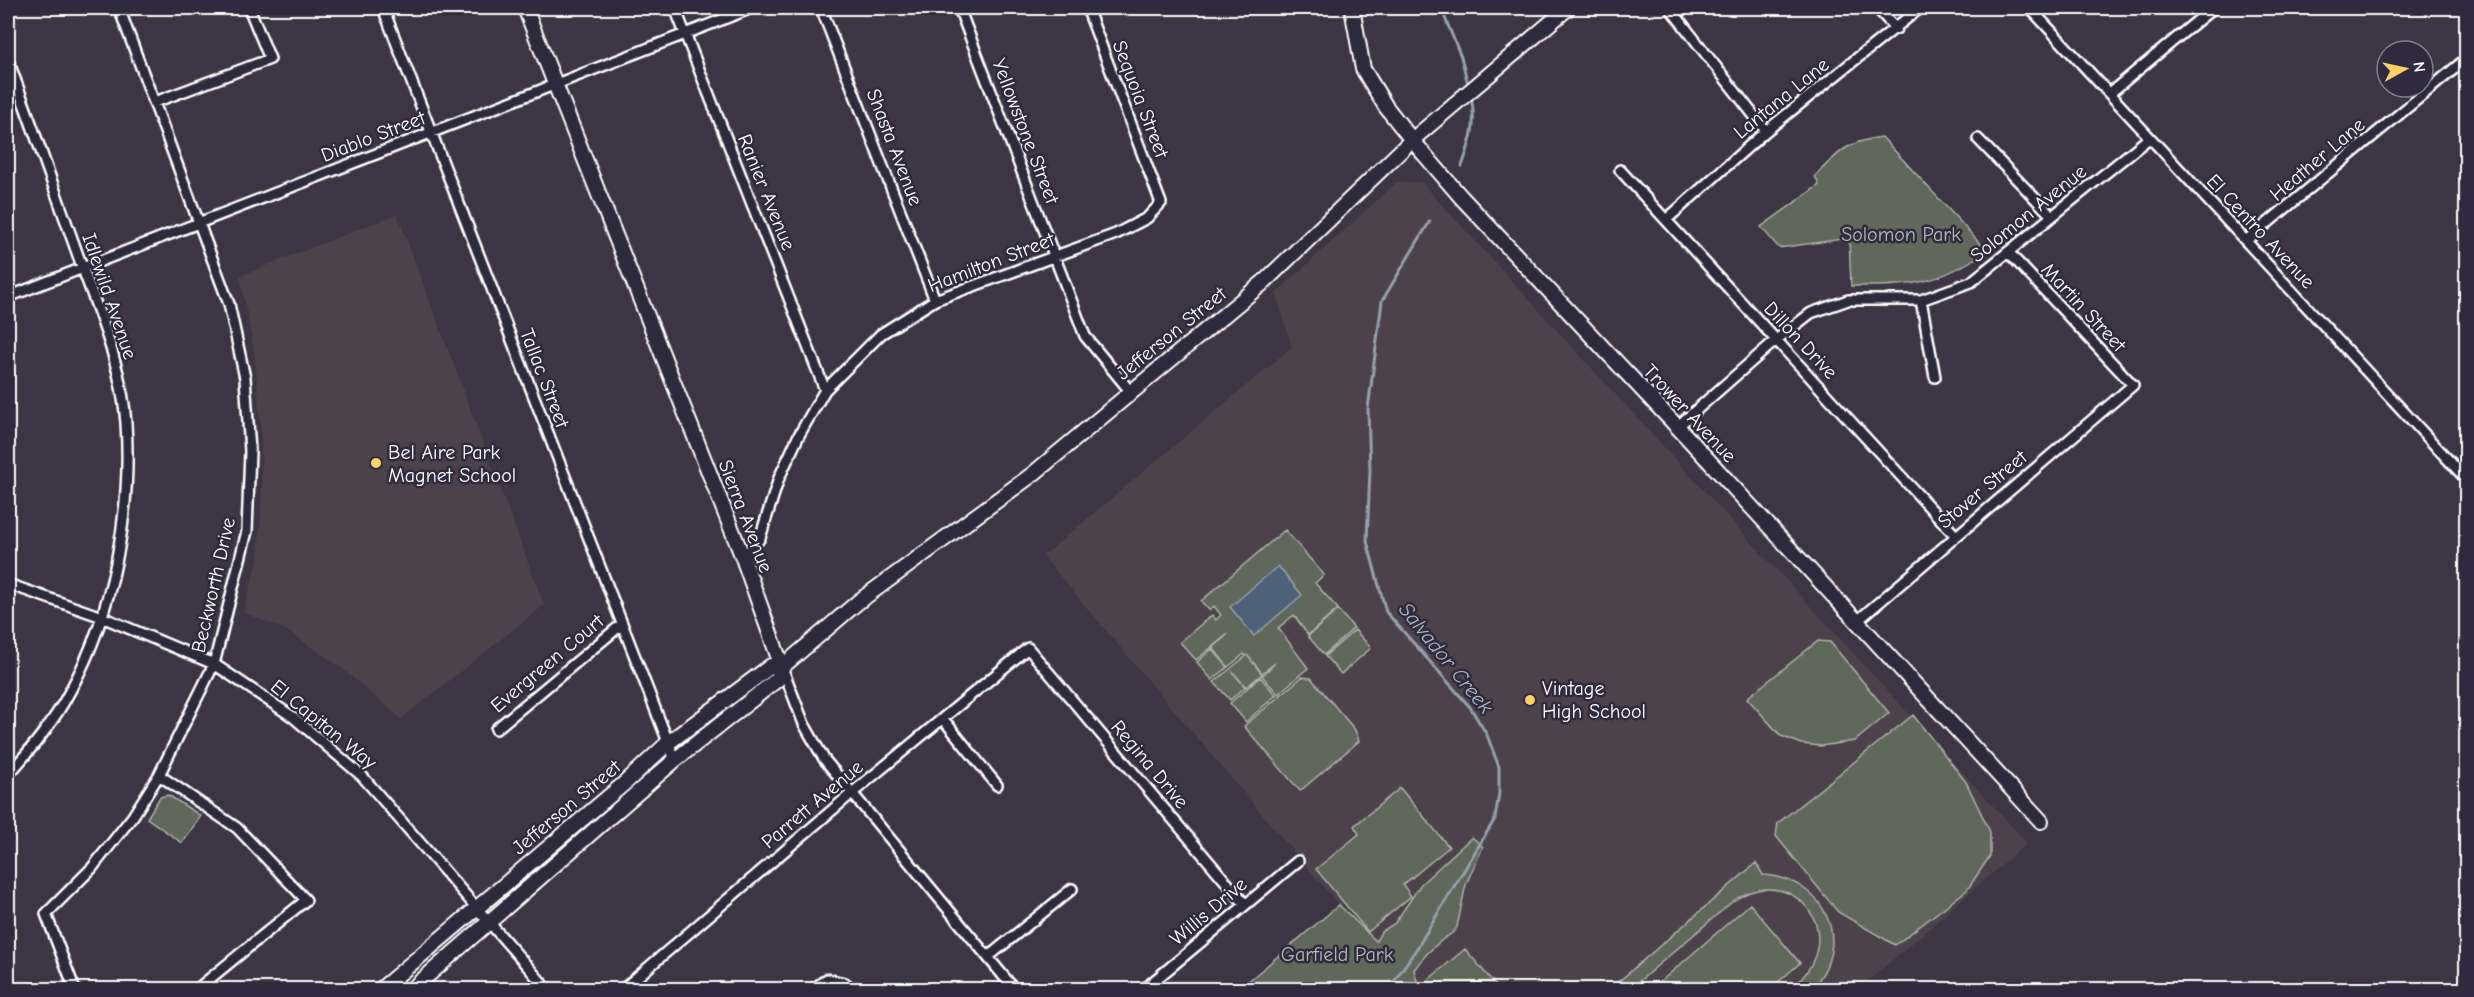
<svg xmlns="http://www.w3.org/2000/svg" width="2474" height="997" font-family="'Comic Neue',sans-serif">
<rect width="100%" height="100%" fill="#3d3544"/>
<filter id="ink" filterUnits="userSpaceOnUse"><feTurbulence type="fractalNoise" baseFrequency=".0167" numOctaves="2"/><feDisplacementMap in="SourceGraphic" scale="12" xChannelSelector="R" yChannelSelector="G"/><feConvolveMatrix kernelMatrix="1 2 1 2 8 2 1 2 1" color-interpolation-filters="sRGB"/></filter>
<g filter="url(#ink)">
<!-- built -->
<path fill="#4d424c" d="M 1397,182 L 1421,182 L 2027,843 L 1859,989 L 1419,989 L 1394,960 L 1339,905 L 1043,556 L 1292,347 L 1276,293 Z
M 397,214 L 544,605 L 401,719 L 339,666 L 286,630 L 243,612 L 258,561 L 262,494 L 261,432 L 255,357 L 240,276 Z"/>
<!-- green -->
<path fill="#5f675a" stroke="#afb3ac" stroke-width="1.5" d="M 1882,137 L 1987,251 C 1935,286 1912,286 1851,286 L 1849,238 L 1779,248 L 1761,227 L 1819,185 L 1815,176 C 1840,151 1846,142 1882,137 Z
M 1285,530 L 1324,575 L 1315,583 L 1338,609 L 1308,635 L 1294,615 L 1278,628 L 1308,668 L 1278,694 L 1262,676 L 1275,663 L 1262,673 L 1247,655 L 1262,674 L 1246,687 L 1232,671 L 1245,687 L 1230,700 L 1214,682 L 1246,656 L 1244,654 L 1228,667 L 1213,648 L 1228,634 L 1196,660 L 1180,642 L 1212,615 L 1216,620 L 1221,615 L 1214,606 L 1209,610 L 1201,601 Z
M 1338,610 L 1354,628 L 1324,655 L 1308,636 Z
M 1355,630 L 1371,648 L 1341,674 L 1325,656 Z
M 1818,641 L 1830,642 L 1889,713 L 1855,741 L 1820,746 L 1802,744 L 1781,736 L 1747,698 Z
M 1212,649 L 1228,667 L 1212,680 L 1197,662 Z
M 1260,677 L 1276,695 L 1246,722 L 1230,703 Z
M 1302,677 L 1311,678 L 1355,730 L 1359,741 L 1300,791 L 1244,726 Z
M 1913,715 L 1966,782 L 1990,832 L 1990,856 L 1967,890 L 1895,945 L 1838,912 L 1776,836 L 1778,823 Z
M 1400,788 L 1449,847 L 1403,885 L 1411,896 L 1368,932 L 1316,869 L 1359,834 L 1354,826 Z
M 168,795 L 201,816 L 182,843 L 147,818 L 160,797 Z
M 1472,837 L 1483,847 L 1466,884 L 1457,927 C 1454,934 1448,935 1442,940 C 1431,949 1422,958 1414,970 L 1419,989 L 1239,989 L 1339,905 L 1376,941 L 1381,932 L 1395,923 L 1421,884 Z
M 1756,863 L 1763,875 C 1825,878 1855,944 1811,989 L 1791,989 C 1856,933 1790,859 1732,902 L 1630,989 L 1610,989 Z
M 1750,904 L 1800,963 L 1770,989 L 1652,989 Z
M 1465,949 L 1499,989 L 1426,989 L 1422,985 Z"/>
<!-- water -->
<path fill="#4e6279" stroke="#95a1af" stroke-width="1.5" d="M 1278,566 L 1302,595 L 1254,636 L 1230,607 Z"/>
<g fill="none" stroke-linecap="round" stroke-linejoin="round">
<!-- stream -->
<path stroke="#95a1af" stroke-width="3" d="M 1441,8 L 1461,57 L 1469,88
M 1462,166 C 1471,141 1477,124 1471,97
M 1388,990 L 1417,948 L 1495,819 L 1499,793 L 1499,767 L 1487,735 L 1470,707 L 1386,612 L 1367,541 L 1370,470 L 1368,409 L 1382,301 L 1430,221"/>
<!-- street casing -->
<g stroke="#fff" stroke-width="14">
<path id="street" d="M 383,8 L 675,760
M 675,8 L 825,390
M 821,8 L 935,300
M 959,8 L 1085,336 L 1130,391
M 1670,8 L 1766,131
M 1877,8 L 1896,29
M 2030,8 L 2466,479
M 8,60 C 33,127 56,194 80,261 C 99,314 122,366 126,423 C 132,512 113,613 70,691 C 54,722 31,749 8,775
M 2110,93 L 2213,8
M 155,102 L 270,59 L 249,8
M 1978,139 L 2052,216
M 1620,170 L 1955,535
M 1666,220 L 1766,131 L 1920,8
M 2247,240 L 2466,59
M 8,297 L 752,8
M 1921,300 L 1935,377
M 1677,427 L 1776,340 L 1811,313 L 1848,300 L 1921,300 L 1971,282 L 2149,138
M 743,558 L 760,538 L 779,478 L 799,435 L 825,390 L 881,334 L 935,300 L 1116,234 L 1147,218 L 1161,203 L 1087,8
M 8,584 L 102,617 L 214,664 L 293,717 L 362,776 L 548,990
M 1856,622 L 2133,385 L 2009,253
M 782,667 L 804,724 L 824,759 L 1015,990
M 943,719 L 997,785
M 496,729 L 621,625
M 159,775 L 237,828 L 306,900 L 196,990
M 988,957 L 1072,889
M 75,990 L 46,914 L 92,868 L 133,816 L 159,775 L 214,664 L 247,531 L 250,451 L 245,378 L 229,304 L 119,8
M 622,990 L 851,794 L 1028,648 L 1244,903
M 812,990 L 827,979 L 845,983 L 853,990
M 1143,990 L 1298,861"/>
</g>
<!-- secondary casing -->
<g stroke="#fff" stroke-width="18">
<path id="secondary" d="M 525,8 L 743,558 L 782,667
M 1352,8 L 1363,69 L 1386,107 L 1412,140 L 1461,197 L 1685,435 L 2041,821
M 380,990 L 626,782 L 668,743 L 771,666 L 782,667
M 411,990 L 675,760 L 778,679 L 782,667 L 858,602 L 1033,474 L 1265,281 L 1412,140 L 1568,8"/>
</g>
<!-- street -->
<use href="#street" stroke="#2f2a3d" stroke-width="9"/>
<!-- secondary -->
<use href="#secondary" stroke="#2f2a3d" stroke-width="14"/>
</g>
</g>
<!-- markers -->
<g fill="#ffd166" stroke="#2f2a3d" stroke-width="2">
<circle cx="376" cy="463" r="6"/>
<circle cx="1530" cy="700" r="6"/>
</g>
<g text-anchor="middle" stroke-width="5" stroke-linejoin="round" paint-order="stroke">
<!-- street labels -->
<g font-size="20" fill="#fff" stroke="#2f2a3d">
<text transform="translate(1781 98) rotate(-39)" y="7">Lantana Lane</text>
<text transform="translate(1141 99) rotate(69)" y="7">Sequoia Street</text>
<text transform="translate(1026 131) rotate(69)" y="7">Yellowstone Street</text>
<text transform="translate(373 136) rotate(-21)" y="7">Diablo Street</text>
<text transform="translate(895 147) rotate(69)" y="7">Shasta Avenue</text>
<text transform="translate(2317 159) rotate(-40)" y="7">Heather Lane</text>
<text transform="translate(767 192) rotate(68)" y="7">Ranier Avenue</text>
<text transform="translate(2028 213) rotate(-39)" y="7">Solomon Avenue</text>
<text transform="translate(2261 231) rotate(47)" y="7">El Centro Avenue</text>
<text transform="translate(991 262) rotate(-21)" y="7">Hamilton Street</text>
<text transform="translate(110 296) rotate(71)" y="7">Idlewild Avenue</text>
<text transform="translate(2084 307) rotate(47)" y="7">Martin Street</text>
<text transform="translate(1171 333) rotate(-39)" y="7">Jefferson Street</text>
<text transform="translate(1801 340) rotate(47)" y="7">Dillon Drive</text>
<text transform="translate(545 378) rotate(69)" y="7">Tallac Street</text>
<text transform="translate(1690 413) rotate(47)" y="7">Trower Avenue</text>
<text transform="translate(1982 489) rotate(-40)" y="7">Stover Street</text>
<text transform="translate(746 516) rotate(69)" y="7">Sierra Avenue</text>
<text transform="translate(213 585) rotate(-77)" y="7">Beckworth Drive</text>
<text transform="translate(547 663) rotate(-40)" y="7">Evergreen Court</text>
<text transform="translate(324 724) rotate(39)" y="7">El Capitan Way</text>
<text transform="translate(1150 764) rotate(50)" y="7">Regina Drive</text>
<text transform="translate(812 804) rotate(-40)" y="7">Parrett Avenue</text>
<text transform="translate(566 807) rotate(-40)" y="7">Jefferson Street</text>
<text transform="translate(1208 911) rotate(-40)" y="7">Willis Drive</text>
</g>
<!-- park labels -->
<g font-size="20" fill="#b7bbb5" stroke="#2f2a3d">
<text x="1901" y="241">Solomon Park</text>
<text x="1337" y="961">Garfield Park</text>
</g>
<!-- poi labels -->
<g font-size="20" fill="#fff" stroke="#2f2a3d" text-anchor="start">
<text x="388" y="459">Bel Aire Park<tspan x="388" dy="23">Magnet School</tspan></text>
<text x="1542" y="695">Vintage<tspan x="1542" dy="23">High School</tspan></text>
</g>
<!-- water labels -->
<g font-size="21" font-style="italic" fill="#afb8c3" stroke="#2f2a3d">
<text transform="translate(1446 658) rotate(51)" y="7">Salvador Creek</text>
</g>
</g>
<!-- margin -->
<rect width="2474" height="997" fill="none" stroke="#2f2a3d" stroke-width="30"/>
<rect x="15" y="15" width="2444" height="967" fill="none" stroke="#fff" stroke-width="2" filter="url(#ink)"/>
<!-- north arrow -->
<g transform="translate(2405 69) rotate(82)"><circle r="28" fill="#2f2a3d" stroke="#827f8b" stroke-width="1.5"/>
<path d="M0-4.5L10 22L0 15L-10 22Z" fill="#ffd166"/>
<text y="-9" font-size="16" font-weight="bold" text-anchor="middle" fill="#ffffff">N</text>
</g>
</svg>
